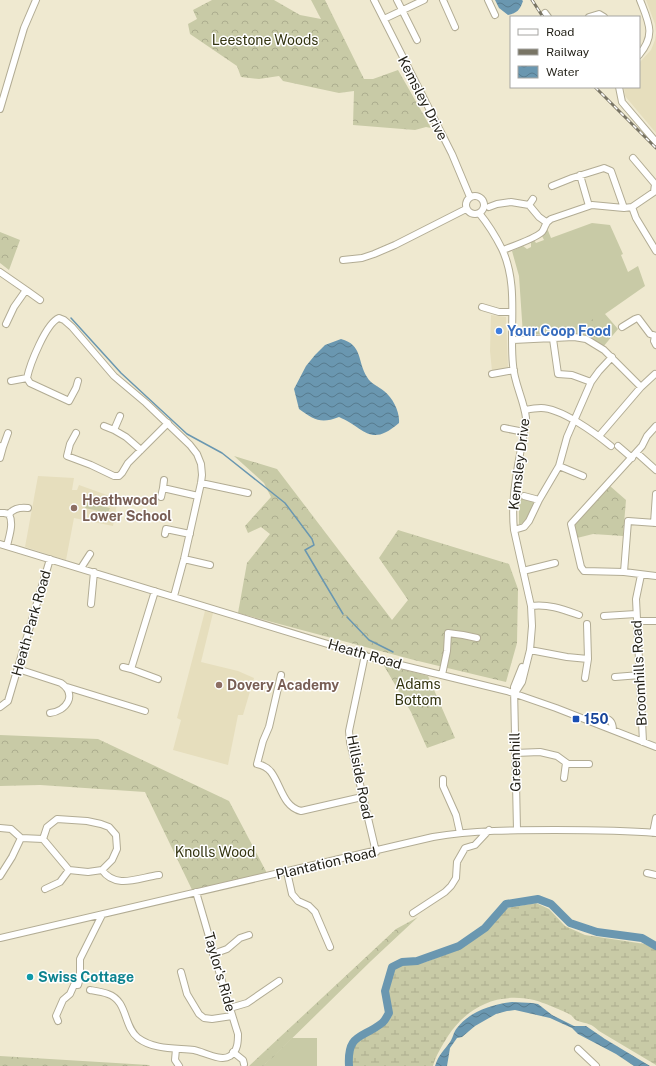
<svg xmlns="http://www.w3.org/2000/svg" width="656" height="1066" font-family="'Public Sans',sans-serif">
<defs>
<pattern id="forest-crowns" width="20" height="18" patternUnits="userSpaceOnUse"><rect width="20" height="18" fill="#c8caa6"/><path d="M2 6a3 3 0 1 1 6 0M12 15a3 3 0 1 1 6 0" fill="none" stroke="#acad8e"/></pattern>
<pattern id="wetland-marsh" width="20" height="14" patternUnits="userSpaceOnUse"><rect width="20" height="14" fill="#c8caa6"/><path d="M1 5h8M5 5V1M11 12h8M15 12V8" fill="none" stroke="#acad8e"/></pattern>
<pattern id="water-waves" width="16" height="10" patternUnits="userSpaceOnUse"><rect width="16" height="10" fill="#6a97b0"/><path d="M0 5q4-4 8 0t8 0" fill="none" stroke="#577b8e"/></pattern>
</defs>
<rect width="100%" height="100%" fill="#efe9d0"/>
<!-- built -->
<path fill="#e6debd" d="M 646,0 L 656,0 L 656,133 L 625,96 L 624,88 L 639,87 L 639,63 L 651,50 L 655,40 L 656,33 L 655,24 Z
M 491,315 L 506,317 L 508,367 L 492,371 L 490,351 Z
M 38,476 L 74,478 L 72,490 L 77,490 L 79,485 L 118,499 L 113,526 L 74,518 L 66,560 L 25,547 Z
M 205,611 L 213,613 L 201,662 L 238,671 L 254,678 L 243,715 L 238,715 L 228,765 L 173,750 L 181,720 L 177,718 Z"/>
<!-- grass -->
<path fill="#c8caa6" d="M 592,223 L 610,225 L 623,254 L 621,255 L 628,272 L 638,266 L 645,286 L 605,314 L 618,329 L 603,347 L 588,337 L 569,332 L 523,335 L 519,276 L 512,251 L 523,246 L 527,249 L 531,247 L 531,242 L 534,240 L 536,243 L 544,240 L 542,236 L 547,228 L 551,238 Z
M 519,498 L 534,502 C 531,511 529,521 519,525 Z
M 87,503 L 110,508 L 108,513 L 85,508 Z
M 292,1038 L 317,1038 L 317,1066 L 263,1066 Z"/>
<!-- forest -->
<path fill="url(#forest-crowns)" d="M 212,0 L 274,0 L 300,15 L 321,19 L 311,0 L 325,0 L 364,79 L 373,79 L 398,70 L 431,128 L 426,127 L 415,130 L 353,125 L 354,91 L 339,93 L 283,81 L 279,76 L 259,79 L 241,77 L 237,66 L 190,34 L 188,24 L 197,19 L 193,10 Z
M 0,232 L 20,240 L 9,270 L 0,263 Z
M 591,319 C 598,321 601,325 603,331 L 599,337 C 589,338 582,333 585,323 Z
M 234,456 L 277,469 L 392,620 L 408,600 L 379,558 L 398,530 L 509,564 L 518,589 L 517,643 L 506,682 L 414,660 L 238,613 L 247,563 L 270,534 L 261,527 L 248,533 L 245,526 L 271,497 L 264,483 Z
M 610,486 L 626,500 L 623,536 L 593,534 L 577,538 L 574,524 Z
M 383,664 L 428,676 L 455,738 L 427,748 L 411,712 Z
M 0,735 L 98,739 L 229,801 L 269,877 L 195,896 L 145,792 L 40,785 L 0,786 Z
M 418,917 L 371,961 L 272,1058 L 263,1066 L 249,1066 L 396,929 Z
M 0,1056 L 149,1065 L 150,1066 L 0,1066 Z"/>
<!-- wetland -->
<path fill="url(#wetland-marsh)" d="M 536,903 L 549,909 L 565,926 L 585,935 L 645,944 L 656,950 L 656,1065 L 599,1031 C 591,1023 587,1024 578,1021 C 575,1020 573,1017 571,1015 C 564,1011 542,1002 534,1000 C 498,992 468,1006 448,1036 C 442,1046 436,1055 433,1066 L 351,1066 L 350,1055 L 354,1042 L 384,1023 L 391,1013 L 387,991 L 394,967 L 426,962 L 460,948 L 485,930 L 507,908 Z"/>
<!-- water -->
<path fill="url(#water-waves)" d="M 495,0 L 522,0 L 523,1 C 520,10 517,13 508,15 L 499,8 Z
M 341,339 C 363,345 357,361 367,377 C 371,384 378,386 384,391 C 393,398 400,412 399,423 C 370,448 365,428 339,417 C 321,424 314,420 299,409 L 294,389 L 306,366 L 315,355 L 325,345 Z
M 512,1002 L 532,1003 L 538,1004 L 552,1015 L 574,1026 L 586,1026 L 605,1039 L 650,1066 L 634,1066 L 616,1054 L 578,1034 L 572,1028 L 550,1018 L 515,1010 L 507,1011 L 496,1014 L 475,1026 L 462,1037 L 457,1038 L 450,1048 L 447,1066 L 435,1066 C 439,1054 443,1052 450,1042 C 453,1038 453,1033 457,1028 C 469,1012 492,1004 512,1002 Z"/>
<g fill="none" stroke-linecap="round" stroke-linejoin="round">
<!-- stream -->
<path stroke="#6a97b0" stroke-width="1.5" d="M 71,318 L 121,373 L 187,434 L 222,453 L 285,503 L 312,539 L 314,545 L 305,550 L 343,614
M 347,617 L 369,640 L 393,652"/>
<!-- river -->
<path stroke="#6a97b0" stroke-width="8" d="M 349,1066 C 347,1033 362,1039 382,1023 C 385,1021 387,1016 389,1013 L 385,991 L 392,967 L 402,962 L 417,961 L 459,946 L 485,928 L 506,904 L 538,899 L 551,904 L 570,923 L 597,932 L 642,938 L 656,946"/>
<!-- minor casing -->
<g stroke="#b2ac94" stroke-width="8">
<path id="minor" d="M 374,0 L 452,154 L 470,197
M 397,0 L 417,40
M 443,0 L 455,27
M 488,0 L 495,15
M 545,13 L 548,17
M 589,17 L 599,14 L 604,17
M 384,19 L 424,0
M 639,55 C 656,35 649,23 640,0
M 619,87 L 622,102 L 656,142
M 0,109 L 24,28 L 36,0
M 580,175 L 589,206
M 552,186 L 572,178 L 601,169 L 604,168 L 611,171 L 624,208
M466 205a9 9 0 1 1 18 0a9 9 0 1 1-18 0Z
M 533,199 L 529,205 L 539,217 L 546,222
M 489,207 L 497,204 L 511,202 L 529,205
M 632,207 L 636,218 L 656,251
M 479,213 C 488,224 496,237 502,249 C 519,285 509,327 513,365 C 514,383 524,400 526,418 C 521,456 510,491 514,530 L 531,606 L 532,626 L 530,650 L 522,682 L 515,693
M 503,250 C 511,247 536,238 542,232 C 546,227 544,223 551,219 L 592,205 L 624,208 L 632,207 L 654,192 L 655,184 L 633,158
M 343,260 L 362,258 L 374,254 L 395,245 L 466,209
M 0,272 L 26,290 L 14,307 L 6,324
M 26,290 L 40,300
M 482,307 L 499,312 L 512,312
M 622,327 L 635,319 L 638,318 L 650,334 L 656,336
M 655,336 L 654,341 L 656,345
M 553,339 L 558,374 L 572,375 L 591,382
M 513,340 L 574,337 L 586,339 L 604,350 L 641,387
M 492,374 L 514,370
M 11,381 L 27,378
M 78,381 L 76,388 L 69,401 L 30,383 L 27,378 C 30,364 46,323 59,318 L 64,320 L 72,327 L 114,376 L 146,403 L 190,445 L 197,454 L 201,464 L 202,475 L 201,483 L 184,559 L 174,596
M 525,410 C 530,409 536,408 541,408 C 561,408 595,433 611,446
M 120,416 L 114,430 L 126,437 L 141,450
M 104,426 L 114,430
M 504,428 L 524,432
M 76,433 L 70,444 L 67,456 L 91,465 L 114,476 L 119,476 L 122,473 L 128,463 L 168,423
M 599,436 L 641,387 L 655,374
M 0,446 L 3,447 L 8,433
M 618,446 L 632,458
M 637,453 L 656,470
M 0,458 L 3,447
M 559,466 L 583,476
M 201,483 L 248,493
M 163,488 L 164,480
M 524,496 L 539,500
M 161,497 L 163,488 L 198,496
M 0,513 L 4,513 L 9,514 C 14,524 9,536 7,546
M 9,514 C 14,508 20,507 28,508
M 654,523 L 656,494
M 656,523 L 628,521 L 624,572 L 656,576
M 514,530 L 524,527 L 529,521 L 539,500 L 559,466 L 567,437 L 591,382 L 599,371 L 612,357
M 165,534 L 166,529 L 190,534
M 0,544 L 380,660 L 507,691 L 556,708 L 656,747
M 184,559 L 210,565
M 81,568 L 90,554
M 523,571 L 555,563
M 624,572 L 584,571 L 581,567 L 571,524 L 642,446 L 647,436 L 656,426
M 641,575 L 636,599 L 643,742
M 155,591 L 131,669 L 158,679
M 91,604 L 94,572
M 531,606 C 549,604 562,609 579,615
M 604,616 L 636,614
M 637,621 L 656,621
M 530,650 L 567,657 L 588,659 L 587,624
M 365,655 L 349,731 L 350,742 L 376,852
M 123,667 L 131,669
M 18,669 L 61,683 C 78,695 66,711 50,713
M 281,675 L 269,727 L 263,741 L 257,764 C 262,765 268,768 271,772 C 281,785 283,807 301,811 L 362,797
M 442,675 L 447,651 L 448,633 L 463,635 L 477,638
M 615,677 L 640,675
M 585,678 L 588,659
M 67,687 L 145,711
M 0,707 L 8,701 L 50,559
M 597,724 L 601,718 C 610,718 613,722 613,730
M 515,753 L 540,752 L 557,756 L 568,764 L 589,764
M 564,778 L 566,763
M 443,779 L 443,786 L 456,815 L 460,833
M 0,828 L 11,829 L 21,838
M 517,830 L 514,687 L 522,667
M 653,833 L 656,818
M 102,870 C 116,890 140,877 159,875
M 287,872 L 292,894 L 298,901 L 309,906 L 315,912 L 330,947
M 647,873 L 656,875
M 0,876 L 12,857 L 21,838 L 43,839 L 69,870 L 88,872 L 102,870 L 112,860 L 117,849 L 116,835 L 109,827 L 101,824 L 87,821 L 57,819 L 47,827 L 43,839
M 45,889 L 60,882 L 69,870
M 413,913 L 445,892 L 451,886 L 456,878 L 457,862 L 465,848 L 475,845 L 489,830
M 0,938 L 433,837 C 474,830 514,830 555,830 C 589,830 622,830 656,833
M 213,954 L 227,949 L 240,938 L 249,935
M 181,972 L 187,994 L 199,1014 L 204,1018 L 212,1019 L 232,1016
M 90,990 C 96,991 103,992 108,994 C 128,1001 123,1026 138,1038 C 154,1050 176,1048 194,1050 C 204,1052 221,1062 230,1056 C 238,1051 238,1041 238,1034 C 223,987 210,939 196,892
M 230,1008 L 247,1003 L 279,981
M 58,1021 L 56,1016 L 63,1000 L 70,994 L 74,985 L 78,985 L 80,978 L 80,959 L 102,915
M 176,1049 L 175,1060 L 179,1066
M 578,1049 L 596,1066
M 233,1052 L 243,1060 L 244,1064"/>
</g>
<!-- minor -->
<use href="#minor" stroke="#fff" stroke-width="6"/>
<!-- rail casing -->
<g stroke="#797565" stroke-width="3">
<path id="rail" d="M 532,0 L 543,17
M 595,87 L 656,148"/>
</g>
<!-- rail -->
<use href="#rail" stroke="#fff" stroke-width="1.5" stroke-dasharray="4.5" stroke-linecap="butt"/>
</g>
<!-- markers -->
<circle fill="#3f7fe0" stroke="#fff" stroke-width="1.5" cx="499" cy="331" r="4"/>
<g fill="#8d6e63" stroke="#fff" stroke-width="1.5">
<circle cx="74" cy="508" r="4"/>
<circle cx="219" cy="685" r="4"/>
</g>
<rect fill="#1a4fb4" stroke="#fff" stroke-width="1.5" x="572" y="715" width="8" height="8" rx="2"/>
<circle fill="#0f9aa8" stroke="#fff" stroke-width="1.5" cx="30" cy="977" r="4"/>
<g text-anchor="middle" stroke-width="3" stroke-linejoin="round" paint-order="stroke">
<!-- park labels -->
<g font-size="14" fill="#343511" stroke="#fff">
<text x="265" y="45">Leestone Woods</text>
<text x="418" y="689">Adams<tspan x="418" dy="16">Bottom</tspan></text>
<text x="215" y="857">Knolls Wood</text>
</g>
<!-- street labels -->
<g font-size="14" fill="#211f16" stroke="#fff">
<text transform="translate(423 98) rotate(63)" y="5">Kemsley Drive</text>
<text transform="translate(519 464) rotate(-83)" y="5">Kemsley Drive</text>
<text transform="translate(31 623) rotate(-74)" y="5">Heath Park Road</text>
<text transform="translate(365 654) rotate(16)" y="5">Heath Road</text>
<text transform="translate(639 673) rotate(-93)" y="5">Broomhills Road</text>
<text transform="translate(515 762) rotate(-91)" y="5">Greenhill</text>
<text transform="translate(360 777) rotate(79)" y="5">Hillside Road</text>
<text transform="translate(326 863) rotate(-13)" y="5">Plantation Road</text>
<text transform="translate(220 972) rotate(74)" y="5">Taylor's Ride</text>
</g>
<!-- shop labels -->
<g font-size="14" font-weight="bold" fill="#366cbe" stroke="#fff" text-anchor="start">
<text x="507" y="336">Your Coop Food</text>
</g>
<!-- education labels -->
<g font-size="14" font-weight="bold" fill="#785e54" stroke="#fff" text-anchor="start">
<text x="82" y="505">Heathwood<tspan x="82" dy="16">Lower School</tspan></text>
<text x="227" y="690">Dovery Academy</text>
</g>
<!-- transit labels -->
<g font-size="14" font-weight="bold" fill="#164399" stroke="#fff" text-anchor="start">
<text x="584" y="724">150</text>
</g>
<!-- culture labels -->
<g font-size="14" font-weight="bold" fill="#0d838f" stroke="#fff" text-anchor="start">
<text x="38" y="982">Swiss Cottage</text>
</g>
</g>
<!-- legend -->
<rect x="510" y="16" width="130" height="72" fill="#ffffff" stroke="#a6a5a2"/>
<rect x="518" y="29" width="20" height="6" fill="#ffffff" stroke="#a6a5a2"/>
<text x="546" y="36" font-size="12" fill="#211f16">Road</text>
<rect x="518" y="49" width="20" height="6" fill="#797565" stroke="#a6a5a2"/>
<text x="546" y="56" font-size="12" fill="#211f16">Railway</text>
<rect x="518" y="66" width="20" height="12" fill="url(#water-waves)" stroke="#a6a5a2"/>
<text x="546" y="76" font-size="12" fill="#211f16">Water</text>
</svg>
